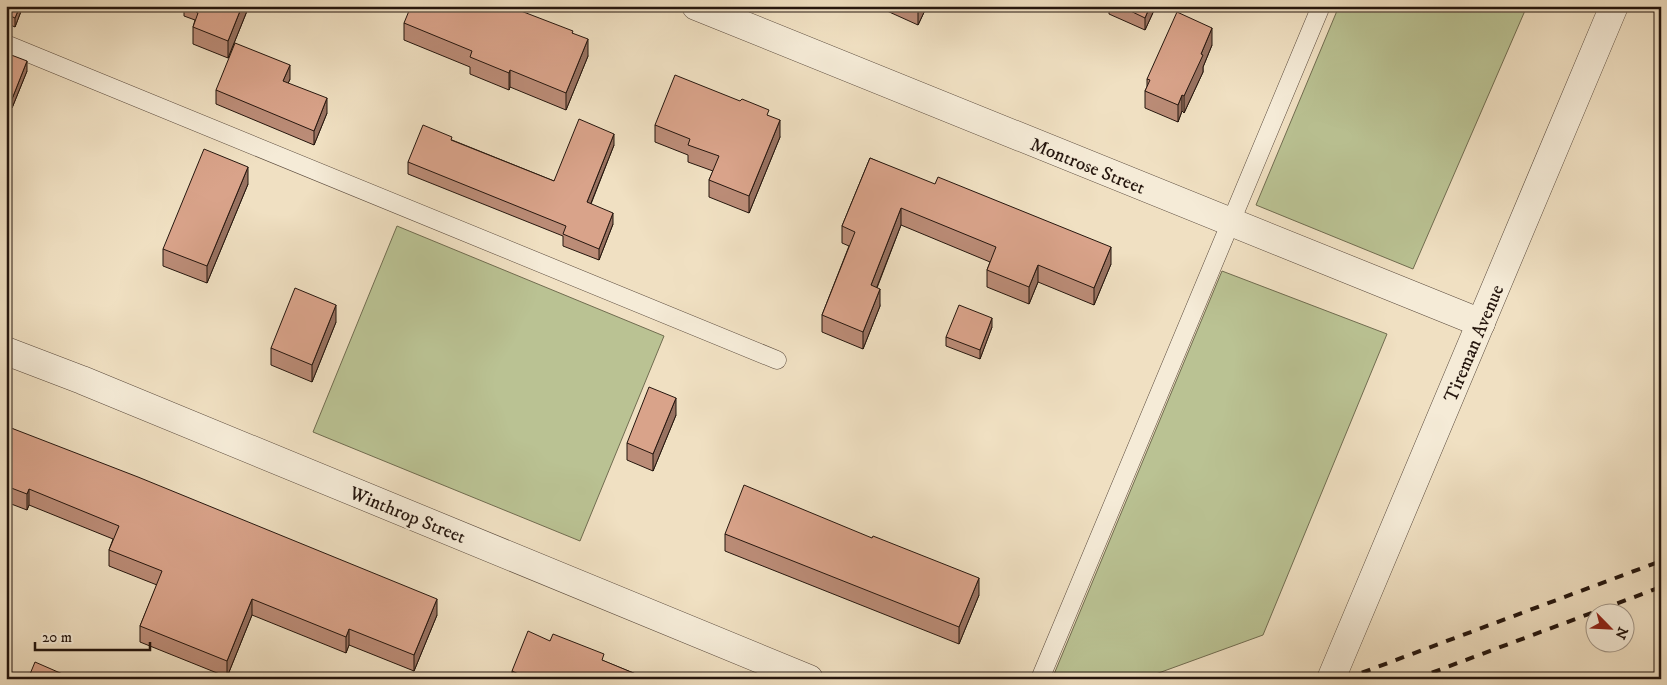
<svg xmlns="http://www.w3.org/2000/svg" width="1667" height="685" font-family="'IM FELL DW Pica',serif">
<rect width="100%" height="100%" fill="#f0e0c2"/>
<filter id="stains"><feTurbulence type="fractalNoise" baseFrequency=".004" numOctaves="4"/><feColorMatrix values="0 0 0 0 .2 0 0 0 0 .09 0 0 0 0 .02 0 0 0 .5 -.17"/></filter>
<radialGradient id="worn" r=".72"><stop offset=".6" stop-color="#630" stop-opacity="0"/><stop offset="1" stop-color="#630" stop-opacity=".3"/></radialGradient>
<!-- green -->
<path fill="#bac293" stroke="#706c50" d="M 1339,6 L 1527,6 L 1413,269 L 1256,205 Z
M 397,226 L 664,336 L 580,541 L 313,432 Z
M 1222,271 L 1387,334 L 1263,635 L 1142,679 L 1052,679 Z"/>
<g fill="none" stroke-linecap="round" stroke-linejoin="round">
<!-- service casing -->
<g stroke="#58483b" stroke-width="19">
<path id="service" d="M 6,44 L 777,360
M 1040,679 L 1321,6"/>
</g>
<!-- minor casing -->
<g stroke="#58483b" stroke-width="29">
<path id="minor" d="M 696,6 L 1481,323
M 6,351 L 82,380 L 809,679"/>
</g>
<!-- tertiary casing -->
<g stroke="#58483b" stroke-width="29">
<path id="tertiary" d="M 1331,679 L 1614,6"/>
</g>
<!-- service -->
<use href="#service" stroke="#f5ebd7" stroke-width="18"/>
<!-- minor -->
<use href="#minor" stroke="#f5ebd7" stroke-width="28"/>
<!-- tertiary -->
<use href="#tertiary" stroke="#f5ebd7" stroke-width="28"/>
<!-- rail -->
<path stroke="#25160e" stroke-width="4" stroke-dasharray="9 9" stroke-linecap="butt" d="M 1345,679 L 1661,561
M 1415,679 L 1661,587"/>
</g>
<!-- wall -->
<path fill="#bb8c77" stroke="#25160e" d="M 6,6 L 23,6 L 15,27 L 6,23 Z
M 184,6 L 249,6 L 228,58 L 193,44 L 193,27 L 195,20 L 184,16 Z
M 876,6 L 927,6 L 918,25 Z
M 1109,6 L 1156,6 L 1145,30 L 1109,14 Z
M 404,23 L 573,33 L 588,56 L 566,110 L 510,87 L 509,90 L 470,74 L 470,67 L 404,40 Z
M 1212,45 L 1203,67 L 1203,72 L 1184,113 L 1182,111 L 1178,122 L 1145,108 L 1145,91 L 1147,87 L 1147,79 Z
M 6,53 L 27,71 L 12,108 L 6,106 Z
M 290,79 L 288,83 L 327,113 L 314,145 L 216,104 L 216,90 Z
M 769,116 L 780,137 L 749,213 L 709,197 L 709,180 L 713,171 L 688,162 L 688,155 L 655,142 L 655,125 Z
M 452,140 L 554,181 L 614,145 L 591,204 L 613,224 L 599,260 L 563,246 L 563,236 L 408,174 L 408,162 Z
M 870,158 L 1111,264 L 1094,305 L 1038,282 L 1029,304 L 987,287 L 987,270 L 990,262 L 901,225 L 877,288 L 880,306 L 863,349 L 822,332 L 822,315 L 849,246 L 842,243 L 842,226 Z
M 248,184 L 207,283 L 163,266 L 163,249 Z
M 336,322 L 312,382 L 271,365 L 271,348 Z
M 992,327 L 980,359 L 946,346 L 946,337 Z
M 676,415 L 653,471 L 627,460 L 627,443 Z
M 6,426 L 437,615 L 414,671 L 349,645 L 346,653 L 252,615 L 227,677 L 140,642 L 140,626 L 157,585 L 109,566 L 109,550 L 113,539 L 29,505 L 27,510 L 6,502 Z
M 725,534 L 979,595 L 959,644 L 725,551 Z
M 550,641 L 604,661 L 648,679 L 512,679 L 512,671 Z"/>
<!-- shaded-wall -->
<path fill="#987261" stroke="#25160e" d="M 20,6 L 23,6 L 15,27 L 15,18 Z
M 242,6 L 249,6 L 228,58 L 228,41 Z
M 919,6 L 927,6 L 918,25 L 918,8 Z
M 1150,6 L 1156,6 L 1145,30 L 1145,18 Z
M 1212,28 L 1212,45 L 1203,67 L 1203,72 L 1184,113 L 1184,96 L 1201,54 Z
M 588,39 L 588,56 L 566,110 L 566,93 Z
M 27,61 L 27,71 L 12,108 L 12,99 Z
M 290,65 L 290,79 L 283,95 L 283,81 Z
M 510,70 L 510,87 L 509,90 L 509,73 Z
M 1182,95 L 1182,111 L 1178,122 L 1178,105 Z
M 327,98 L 327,113 L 314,145 L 314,131 Z
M 780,120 L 780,137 L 749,213 L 749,196 Z
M 614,134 L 614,145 L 587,213 L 587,202 Z
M 248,167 L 248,184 L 207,283 L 207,266 Z
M 11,169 L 11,186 L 6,198 L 6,181 Z
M 901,208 L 901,225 L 871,302 L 871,285 Z
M 613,213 L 613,224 L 599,260 L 599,249 Z
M 1111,247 L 1111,264 L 1094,305 L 1094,288 Z
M 1038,265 L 1038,282 L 1029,304 L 1029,287 Z
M 880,289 L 880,306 L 863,349 L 863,332 Z
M 336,305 L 336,322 L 312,382 L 312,365 Z
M 992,318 L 992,327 L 980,359 L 980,350 Z
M 676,398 L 676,415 L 653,471 L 653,454 Z
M 29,489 L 29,505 L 27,510 L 27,494 Z
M 979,578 L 979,595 L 959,644 L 959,627 Z
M 252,599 L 252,615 L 227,677 L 227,661 Z
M 437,599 L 437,615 L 414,671 L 414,655 Z
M 349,629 L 349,645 L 346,653 L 346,637 Z"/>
<!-- building -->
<path fill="#d9a38a" stroke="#25160e" d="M 6,6 L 20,6 L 15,18 L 6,14 Z
M 198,6 L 242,6 L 228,41 L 193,27 L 198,13 L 196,12 Z
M 411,6 L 508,6 L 573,31 L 572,33 L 588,39 L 566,93 L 510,70 L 509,73 L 470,57 L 472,51 L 404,23 Z
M 1120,6 L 1150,6 L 1145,18 Z
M 1177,12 L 1212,28 L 1201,54 L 1203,55 L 1184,96 L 1182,95 L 1178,105 L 1145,91 L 1150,80 L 1147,79 Z
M 235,43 L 290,65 L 283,81 L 327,98 L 314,131 L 216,90 Z
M 6,53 L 27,61 L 12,99 L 6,97 Z
M 675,75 L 740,101 L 742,99 L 769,110 L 767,115 L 780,120 L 749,196 L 709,180 L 719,156 L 688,145 L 690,139 L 655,125 Z
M 579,119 L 614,134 L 587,202 L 613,213 L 599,249 L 563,234 L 566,226 L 408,162 L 423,125 L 452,137 L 451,140 L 554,181 Z
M 204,149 L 248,167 L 207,266 L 163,249 Z
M 870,158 L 935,184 L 938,177 L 1111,247 L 1094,288 L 1038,265 L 1029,287 L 987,270 L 996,247 L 901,208 L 871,285 L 880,289 L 863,332 L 822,315 L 855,232 L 842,226 Z
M 6,167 L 11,169 L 6,181 Z
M 295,288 L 336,305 L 312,365 L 271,348 Z
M 959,305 L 992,318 L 980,350 L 946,337 Z
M 649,387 L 676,398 L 653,454 L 627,443 Z
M 6,426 L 138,477 L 437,599 L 414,655 L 349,629 L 346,637 L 252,599 L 227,661 L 140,626 L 162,571 L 109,550 L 119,526 L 29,489 L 27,494 L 6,486 Z
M 744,485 L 872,538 L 873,536 L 979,578 L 959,627 L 725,534 Z
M 528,631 L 550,641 L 553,634 L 604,654 L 602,660 L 648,679 L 529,679 L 512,671 Z
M 35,662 L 74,679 L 28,679 Z"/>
<g text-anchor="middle" stroke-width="4.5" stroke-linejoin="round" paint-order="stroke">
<!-- street labels -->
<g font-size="19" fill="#25160e" stroke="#f5ebd7">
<text transform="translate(1088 165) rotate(22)" y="7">Montrose Street</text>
<text transform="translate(1473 343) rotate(-67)" y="7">Tireman Avenue</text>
<text transform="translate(408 514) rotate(22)" y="7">Winthrop Street</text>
</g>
</g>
<!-- margin -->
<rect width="1667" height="685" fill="none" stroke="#f0e0c2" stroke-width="25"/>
<rect x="8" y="8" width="1652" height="670" fill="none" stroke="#25160e" stroke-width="2.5"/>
<rect x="12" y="12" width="1642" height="660" fill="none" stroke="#25160e"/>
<!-- north arrow -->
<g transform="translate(1610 628) rotate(114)"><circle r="24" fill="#f5ebd7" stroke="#a29687"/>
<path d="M0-4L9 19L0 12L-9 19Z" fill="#8f2418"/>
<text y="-8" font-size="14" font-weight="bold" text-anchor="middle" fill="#25160e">N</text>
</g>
<!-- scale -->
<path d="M35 642v8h115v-8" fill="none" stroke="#25160e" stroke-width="2.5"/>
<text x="42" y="642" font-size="15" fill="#25160e" stroke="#f5ebd7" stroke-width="4" paint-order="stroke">20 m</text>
<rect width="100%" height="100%" filter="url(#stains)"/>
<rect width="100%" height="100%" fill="url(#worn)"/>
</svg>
